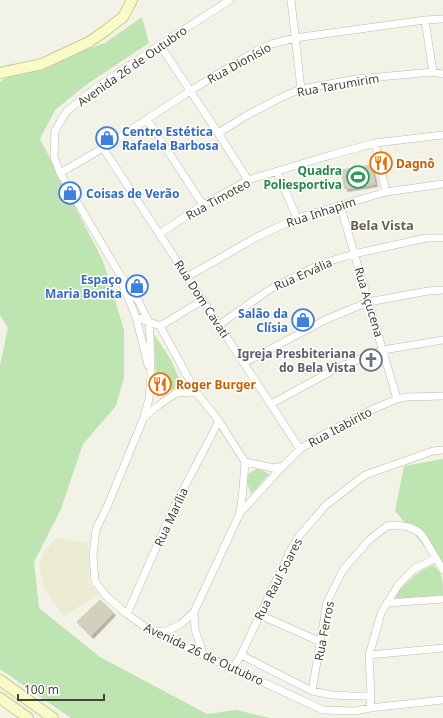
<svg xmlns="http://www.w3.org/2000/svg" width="443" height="718" viewBox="0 0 443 718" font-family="'Noto Sans',sans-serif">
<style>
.education{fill:#eaebd1}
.green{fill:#bee4b1}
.building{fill:#d3d1bd;stroke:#cdcbb0;filter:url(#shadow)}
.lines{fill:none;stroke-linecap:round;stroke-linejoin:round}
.minor-casing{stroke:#bdbcaa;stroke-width:8}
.secondary-casing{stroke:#cacc96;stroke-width:12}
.minor{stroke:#fff;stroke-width:7}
.secondary{stroke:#f8fbc7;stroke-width:10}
.labels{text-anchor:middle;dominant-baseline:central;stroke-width:3;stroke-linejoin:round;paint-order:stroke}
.street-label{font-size:12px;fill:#454336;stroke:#fff}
.shop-label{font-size:12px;font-weight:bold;fill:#366cbe;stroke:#fff;text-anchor:start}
.food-label{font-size:12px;font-weight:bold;fill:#c56008;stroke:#fff;text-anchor:start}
.leisure-label{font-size:12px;font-weight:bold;fill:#27864d;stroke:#fff;text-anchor:end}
.worship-label{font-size:12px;font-weight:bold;fill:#5b616d;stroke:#fff;text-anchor:end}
.neighbourhood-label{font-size:13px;font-weight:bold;fill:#67644e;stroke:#fff}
</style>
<defs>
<filter id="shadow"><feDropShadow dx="2.5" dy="2.5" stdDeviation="0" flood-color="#0004"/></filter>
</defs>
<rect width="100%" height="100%" fill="#f2f2e6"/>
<path class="education" d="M56,538L88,543L89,582L98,594L64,616L45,590L39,566L44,552Z"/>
<path class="green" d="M142,17L149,43L86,85L55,110L40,139L103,261L124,330V378L116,406L83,444L61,509L34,562L39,608L100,657L207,714L236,710L270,718H71L0,669V365L8,328L0,315V82L6,77L105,43Z
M154,334L171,360L182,385L157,397Z
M443,459V568L395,511L404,466Z
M258,468L269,474L251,494L245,476Z
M433,565C443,574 443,580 443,595L403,600L397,599L395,595C406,583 417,571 433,565Z"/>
<path class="building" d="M371,165L375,184L345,189L341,170Z
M100,600L113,613L91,636L77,622Z"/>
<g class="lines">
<g class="minor-casing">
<path id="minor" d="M230,0L160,45L94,89L66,112L55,131L54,157L60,173L119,273L139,302L149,322L150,338L151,377L149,399L144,417L107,507L96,529L93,556L95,581L106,596L127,614L151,631L204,656L233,668L323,710L355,711L370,708L443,700
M291,0L301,89
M425,20L433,72
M160,45L218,133L248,180
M147,119L203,205
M218,133L251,113L282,97L301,89L357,79L433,72L443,74
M375,143L386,192
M103,148L300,449
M277,172L297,218
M60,173L103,148L190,91L256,51L271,44L295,38L425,20L443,19
M340,205L397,399
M159,234L203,205L248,180L331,155L375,143L443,135
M187,277L255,238L297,218L386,192L443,184
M122,283L136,317L148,365
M136,317L160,326L196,392L219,421L245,462L274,468L283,466
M219,325L269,290L320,264L354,254L426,238H443
M160,326L203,300
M244,363L325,320L368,302L428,291L443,290
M271,404L341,366L383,350L443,340
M144,417L159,405L176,393L196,392
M240,513L243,489L245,462
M387,603L443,599
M194,612L195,630L204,656
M127,614L173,509L219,421
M260,615L321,642
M155,631H167L181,624L194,612L240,513L283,466L300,449L326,433L371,410L397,399L407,397L443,396
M241,655L312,691L332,695L352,696H371
M369,655L443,648
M233,668L241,655L291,549L300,535L326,505L365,475L433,451L443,450
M312,691L327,602L343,570L369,540L387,526L396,525L409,527L419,532L424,538L443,570
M370,708L371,696L369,655L375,635L381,613L399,584L414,569L436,558"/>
</g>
<g class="secondary-casing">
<path id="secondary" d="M0,73L42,64L89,42L105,31L123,17L132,0
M0,680L53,718
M0,698L28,718"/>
</g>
<use href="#minor" class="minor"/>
<use href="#secondary" class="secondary"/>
</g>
<defs>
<g id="shop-ring" transform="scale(1.15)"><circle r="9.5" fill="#fff" stroke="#3f7fe0" stroke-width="1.5"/><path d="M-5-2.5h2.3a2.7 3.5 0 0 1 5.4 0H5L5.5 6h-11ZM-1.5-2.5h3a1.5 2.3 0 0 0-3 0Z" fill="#3f7fe0"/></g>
<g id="restaurant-ring" transform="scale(1.15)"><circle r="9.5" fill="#fff" stroke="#e8710a" stroke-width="1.5"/><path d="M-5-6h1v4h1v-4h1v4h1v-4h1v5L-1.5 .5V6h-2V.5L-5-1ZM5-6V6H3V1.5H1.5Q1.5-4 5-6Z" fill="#e8710a"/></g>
<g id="stadium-ring" transform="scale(1.15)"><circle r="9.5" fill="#fff" stroke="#2e9e5b" stroke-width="1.5"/><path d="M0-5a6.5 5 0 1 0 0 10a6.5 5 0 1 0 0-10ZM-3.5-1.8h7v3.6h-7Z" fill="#2e9e5b"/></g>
<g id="church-ring" transform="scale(1.15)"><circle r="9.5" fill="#fff" stroke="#6b7280" stroke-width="1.5"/><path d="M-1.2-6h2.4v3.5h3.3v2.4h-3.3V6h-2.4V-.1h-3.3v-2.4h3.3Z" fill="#6b7280"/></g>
</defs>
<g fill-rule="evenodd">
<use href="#shop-ring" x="107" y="138"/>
<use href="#restaurant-ring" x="381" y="163"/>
<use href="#stadium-ring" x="358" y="177"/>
<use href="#shop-ring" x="70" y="193"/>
<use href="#shop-ring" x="137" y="286"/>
<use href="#shop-ring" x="303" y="320"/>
<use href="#church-ring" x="371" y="360"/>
<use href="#restaurant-ring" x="160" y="384"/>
</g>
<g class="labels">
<g class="street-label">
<text transform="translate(239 63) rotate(-29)">Rua Dionísio</text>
<text transform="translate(132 66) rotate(-35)">Avenida 26 de Outubro</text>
<text transform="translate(338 85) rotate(-10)">Rua Tarumirim</text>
<text transform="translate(218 199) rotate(-29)">Rua Timoteo</text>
<text transform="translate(321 212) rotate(-18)">Rua Inhapim</text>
<text transform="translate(303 274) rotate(-24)">Rua Ervália</text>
<text transform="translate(202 299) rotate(57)">Rua Dom Cavati</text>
<text transform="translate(369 302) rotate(73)">Rua Açucena</text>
<text transform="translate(340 427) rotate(-28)">Rua Itabirito</text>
<text transform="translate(171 517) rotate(-65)">Rua Marília</text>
<text transform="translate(278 579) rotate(-63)">Rua Raul Soares</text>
<text transform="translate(324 631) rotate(-79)">Rua Ferros</text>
<text transform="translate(204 654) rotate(25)">Avenida 26 de Outubro</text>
</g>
<g class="shop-label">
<text x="122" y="131">Centro Estética<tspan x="122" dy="14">Rafaela Barbosa</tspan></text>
<text x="86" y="193">Coisas de Verão</text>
<text x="122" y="279" text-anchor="end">Espaço<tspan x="122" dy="14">Maria Bonita</tspan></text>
<text x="288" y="313" text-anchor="end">Salão da<tspan x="288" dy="14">Clísia</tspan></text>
</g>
<g class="food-label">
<text x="396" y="163">Dagnô</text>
<text x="176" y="384">Roger Burger</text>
</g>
<g class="leisure-label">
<text x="342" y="170">Quadra<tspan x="342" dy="14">Poliesportiva</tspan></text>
</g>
<g class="worship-label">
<text x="356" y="353">Igreja Presbiteriana<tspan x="356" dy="14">do Bela Vista</tspan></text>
</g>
<g class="neighbourhood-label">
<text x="382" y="225">Bela Vista</text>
</g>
</g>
<path d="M18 694v6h86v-6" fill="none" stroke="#454336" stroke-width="2"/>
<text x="24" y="694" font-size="12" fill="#454336" stroke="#ffffff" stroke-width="3" paint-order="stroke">100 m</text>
</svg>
